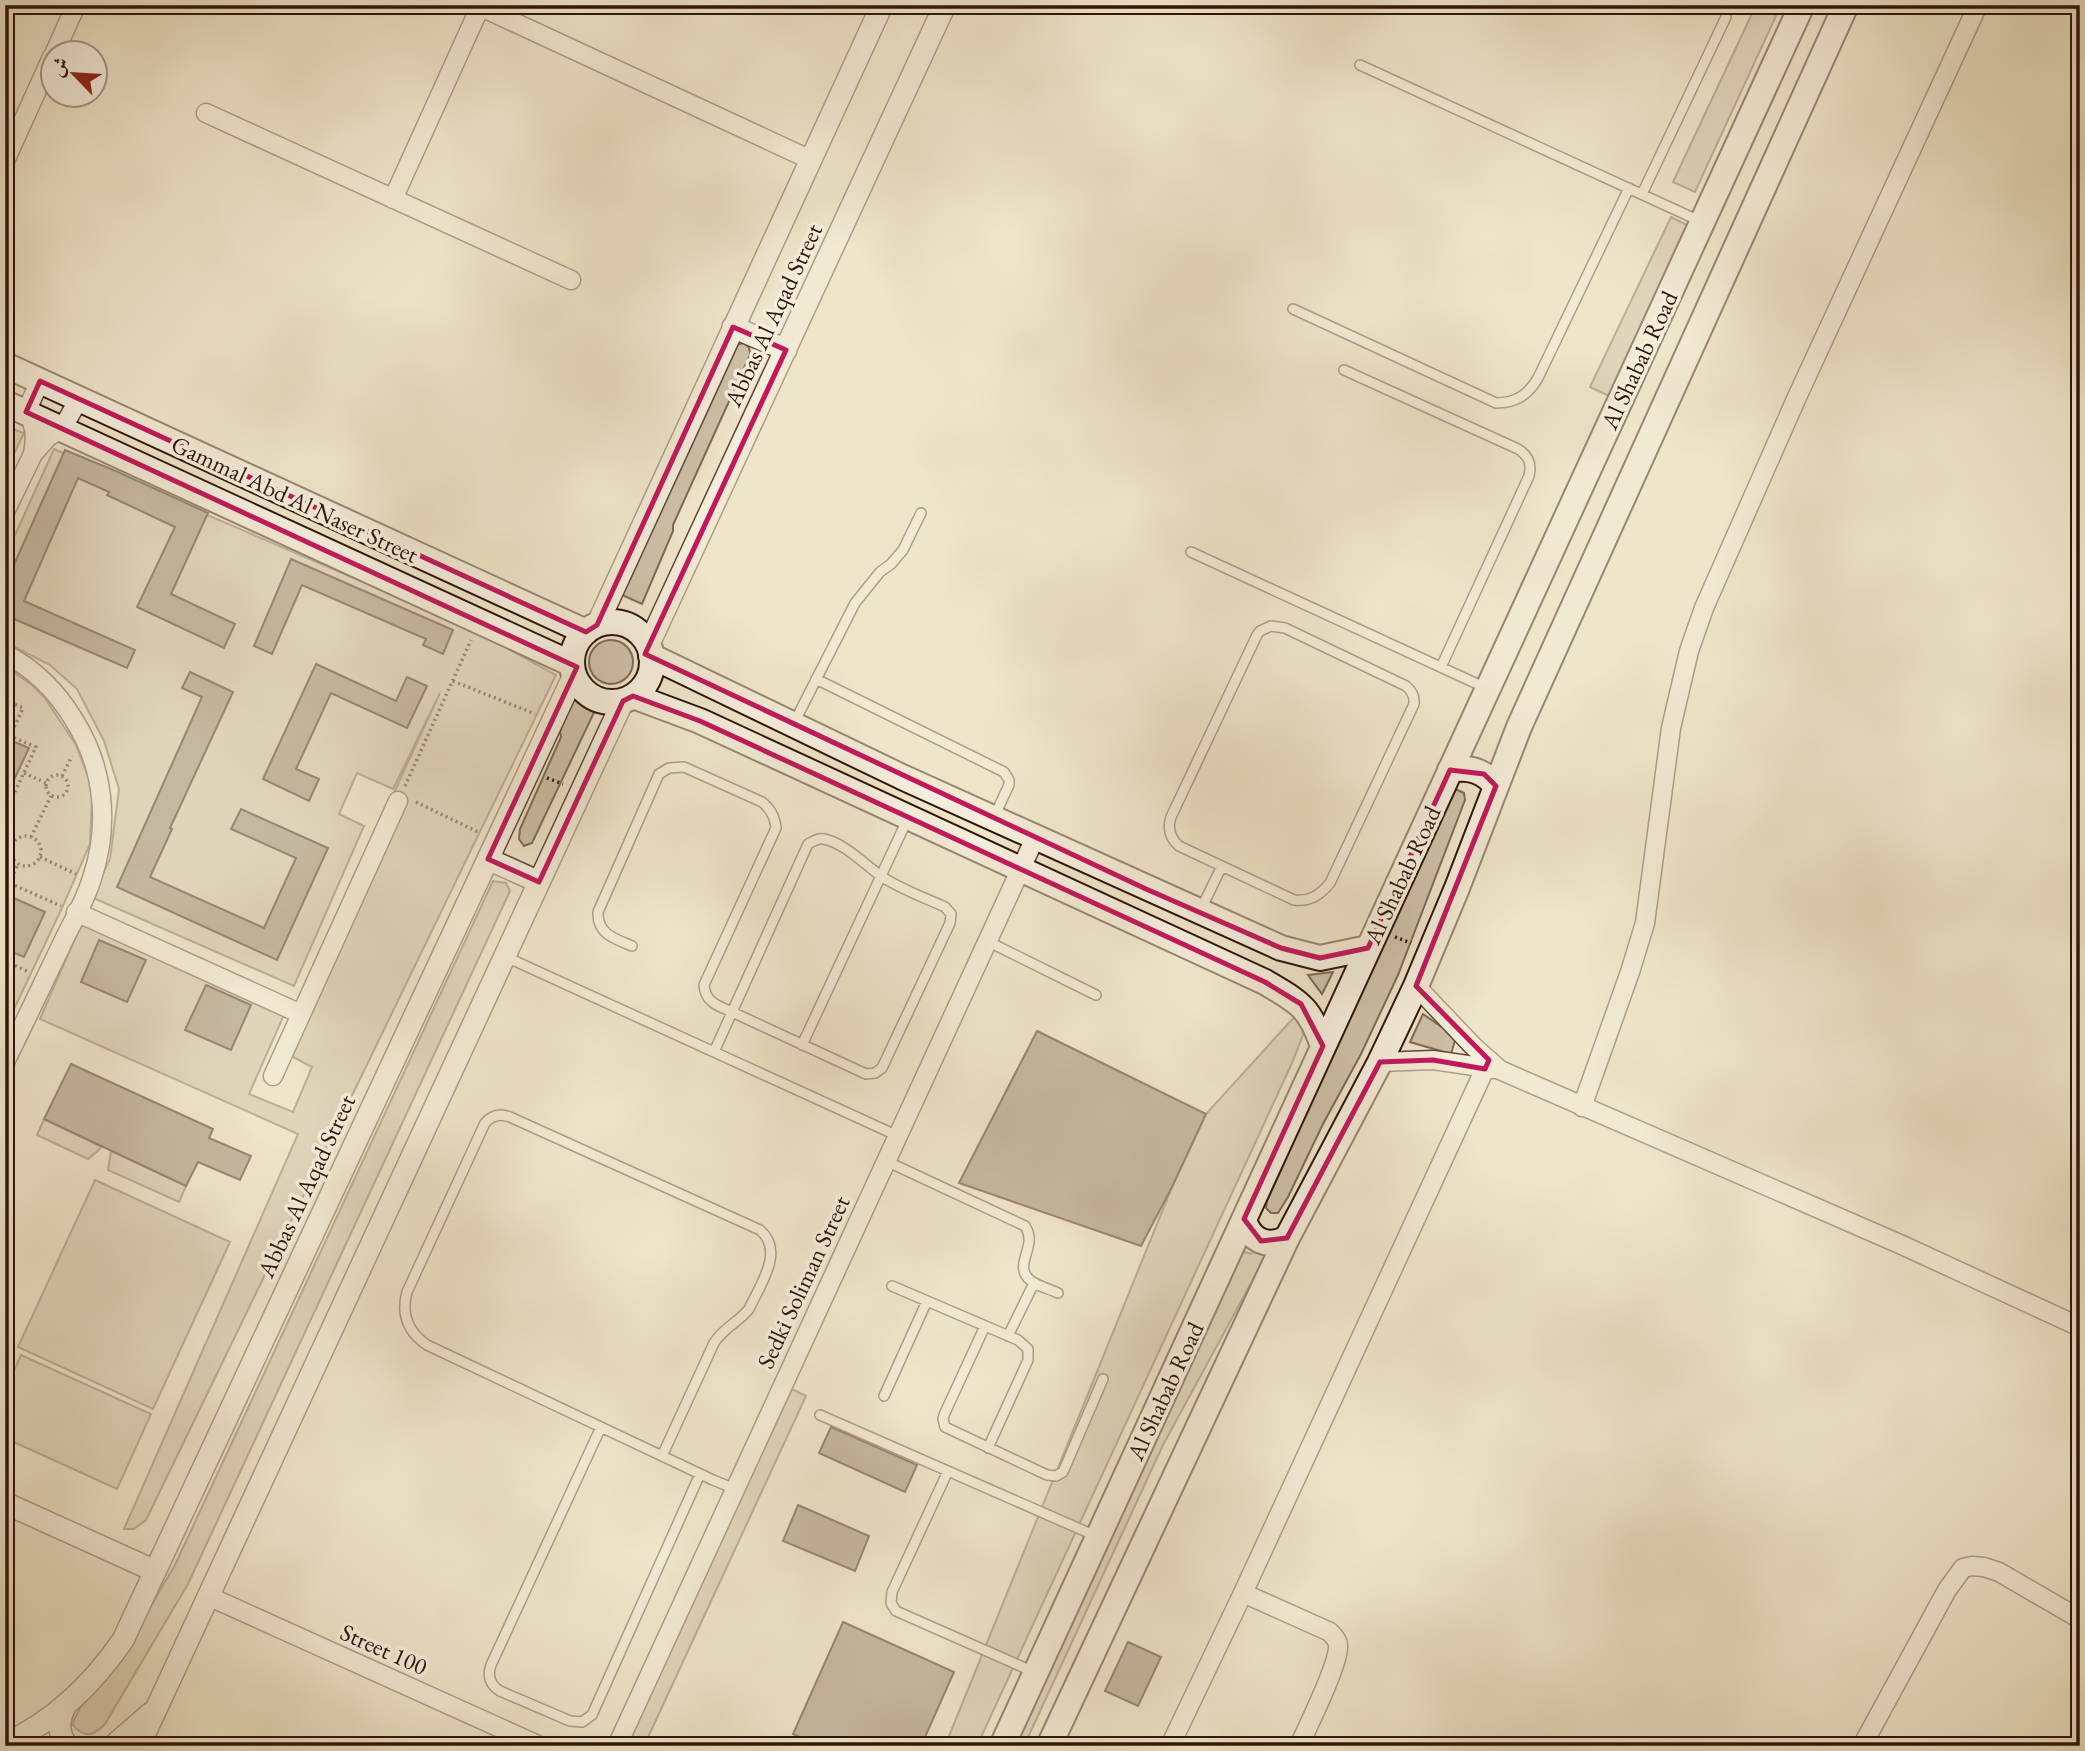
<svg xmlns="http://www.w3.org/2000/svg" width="2085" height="1751" viewBox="0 0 2085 1751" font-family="'EB Garamond',Amiri,serif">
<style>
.green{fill:#cec1a9;stroke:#7e6a59;stroke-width:2}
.building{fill:#93816d;stroke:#2f1409;stroke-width:2}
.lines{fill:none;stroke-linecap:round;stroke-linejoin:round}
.service-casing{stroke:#5f4839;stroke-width:12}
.minor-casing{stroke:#5f4839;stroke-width:21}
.tertiary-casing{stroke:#5f4839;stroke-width:24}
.secondary-casing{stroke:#2f1409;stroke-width:28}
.path{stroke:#2f1409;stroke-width:3.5;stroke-dasharray:2 3.5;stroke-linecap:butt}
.service{stroke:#f5eedd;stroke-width:9}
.minor{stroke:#f5eedd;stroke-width:18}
.tertiary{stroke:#f5eedd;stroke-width:21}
.secondary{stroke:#f5eedd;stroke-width:24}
.marked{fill:none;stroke:#c2185b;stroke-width:5;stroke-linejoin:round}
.labels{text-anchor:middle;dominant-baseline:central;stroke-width:7;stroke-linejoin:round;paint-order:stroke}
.street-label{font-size:24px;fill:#2f1409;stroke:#f5eedd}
</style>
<rect width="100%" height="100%" fill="#efe5ca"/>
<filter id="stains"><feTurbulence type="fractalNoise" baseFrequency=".00286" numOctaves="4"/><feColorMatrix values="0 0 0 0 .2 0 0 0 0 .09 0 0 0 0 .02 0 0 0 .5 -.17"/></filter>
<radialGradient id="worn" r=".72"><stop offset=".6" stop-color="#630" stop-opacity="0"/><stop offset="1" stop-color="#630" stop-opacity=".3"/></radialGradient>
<path class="green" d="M1756,5H1781L1695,192L1673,182Z
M1671,217L1691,227L1609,396L1590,387Z
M743,343C749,346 750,348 750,355L673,525V531L642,604L622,595L736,345Z
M5,426L24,433L5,472Z
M54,449L470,628L556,675L146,1520L134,1529H124L298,1134L40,1019L84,918L287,1008L249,1094L293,1112L312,1067L276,1048L440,693L393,789L357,773L339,814L364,826L294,986L91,897L110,859L119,789L104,741L77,689L50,665L5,642V557Z
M589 662a22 22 0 1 1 44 0a22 22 0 1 1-44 0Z
M5,666L32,685L45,698L56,715L76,745L89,779L92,800L90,844L62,908L5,1028Z
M573,696L588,705L597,706L532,843L524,846L519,839L520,829L561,737L560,731Z
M1455,789L1464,793L1465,800L1398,975L1361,1054L1323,1124L1288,1197L1278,1213H1271L1266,1208L1267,1201L1449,795Z
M493,881L506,883L510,891L188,1584L105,1724C94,1736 84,1739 72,1724L81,1706L120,1658L175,1565Z
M1333,972L1322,994L1308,975Z
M1423,1014L1456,1037L1451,1054L1410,1042Z
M1296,1015L1301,1018L1303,1035L1292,1063L977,1746H945L1172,1187L1206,1114Z
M44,1119L102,1147L88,1159L37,1135Z
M111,1151L186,1186L179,1202L108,1170Z
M95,1180L230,1242L153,1409L18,1347Z
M1275,1239L1163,1445L1024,1746H1011L1240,1245L1243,1251L1250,1254Z
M21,1355L151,1414L117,1489L5,1438V1390Z
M792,1389L806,1396L644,1746H624L628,1732Z"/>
<path class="building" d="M65,450L118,472L208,513L171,594L235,624L224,648L137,607L175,527L107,495L109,492L78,478L24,601L135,650L127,668L5,615V585Z
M291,559L453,630L443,654L423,645L426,639L302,585L272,654L254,646Z
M316,664L396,701L407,677L427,686L407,728L331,693L296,769L319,779L309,801L263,779Z
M190,672L233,692L170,828L172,829L150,877L264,928L296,858L231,829L241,809L328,848L277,960L117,887L202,697L182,688Z
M5,738L29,748L5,799Z
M5,894L45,912L24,957L5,949Z
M99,940L146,960L127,1002L81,982Z
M206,985L251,1005L231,1050L185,1030Z
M1037,1031L1206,1114L1172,1187L1141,1246L959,1183Z
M71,1064L213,1129L209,1138L251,1156L240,1180L198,1162L186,1186L44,1119Z
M831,1427L917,1465L905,1492L819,1453Z
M798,1505L869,1536L855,1571L783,1541Z
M843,1622L954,1672L921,1746H818L793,1734Z
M1128,1642L1161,1657L1138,1706L1105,1691Z"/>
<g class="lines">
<g class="service-casing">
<path id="service" d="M1360,65L1702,222
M1642,194L1726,17
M1293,309L1496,403C1516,403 1528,395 1538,378L1629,188
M1344,370L1518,449C1529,456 1532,464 1529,476L1441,667
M1191,552L1486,688
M1271,626L1285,628L1406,686C1412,691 1415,696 1414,704L1330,883C1320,895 1310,902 1294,900L1179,846C1170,838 1167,829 1171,817L1257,635L1260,631Z
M816,679L1004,772L1009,780V785L994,817
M794,723L855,603L880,572L891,564L903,550L921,513
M1200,911L1222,866
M987,941L1096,995
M632,946C615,939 597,934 598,912L659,774L669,768L684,767L762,802C771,809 775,817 776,828L704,985C705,1002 718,1006 732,1012L866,1074L875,1073L882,1068L950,923L951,914L945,907C925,898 903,890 884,878C867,867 845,843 824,839C817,838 814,841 808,844L714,1052
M506,957L898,1136
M802,1045L908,818
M886,1161L1025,1226C1039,1247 1011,1265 1031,1281C1038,1286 1049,1289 1058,1293
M892,1286L1018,1340L1028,1349V1360L988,1448
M985,1326L944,1415L943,1419L945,1427L1047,1475L1056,1476L1063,1472L1103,1379
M1008,1336L1034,1283
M884,1396L927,1301
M820,1415L1096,1536
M601,1427L491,1665C487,1676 490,1685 500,1691L570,1721L582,1722L592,1715L700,1474
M662,1456L714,1343C723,1328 739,1322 749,1309C760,1285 785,1251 760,1230L510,1117C500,1113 492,1115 485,1123L407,1292C401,1314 408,1332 427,1345L713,1480L735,1489
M948,1471L892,1592L891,1603L896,1611L1034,1672"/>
</g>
<g class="minor-casing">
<path id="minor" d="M477,5L811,160
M55,52L76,5
M206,113L571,280
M5,161L52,57
M393,199L480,7
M33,454C36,438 36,425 26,412L40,381
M5,512L33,454L48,437L62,429L79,399
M5,654C34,668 58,693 74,720C104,767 110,825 92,878C85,902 71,924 61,946C42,985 24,1024 5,1062
M76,912L301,1014
M1416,986L1473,1046L1500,1070L1902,1245L2080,1327
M1380,1062L1433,1060L1495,1069
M273,1076L398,801
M1582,1107L1630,972L1645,923L1671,728L1689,651L1704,608L1797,397L1978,5
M1243,1593L1330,1632C1334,1637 1338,1640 1338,1646C1339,1664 1308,1726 1299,1746
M208,1596L540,1746
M617,1746L1035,838
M1170,1746L1243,1593L1489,1060
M1862,1746L1947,1590L1963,1568L1972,1566L1984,1567L1999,1572L2080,1619"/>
</g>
<g class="tertiary-casing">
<path id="tertiary" d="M733,327L786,350
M597,625L882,5
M648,646L945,5
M488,859L539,882
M5,1503L155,1571
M66,1705C58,1719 57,1732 67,1746
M5,1744C55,1721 92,1685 123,1640L574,675
M113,1746L151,1713
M139,1746L623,701"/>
</g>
<g class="secondary-casing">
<path id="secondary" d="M5,365L586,632
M5,403L572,664
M572 662a40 40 0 1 1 80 0a40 40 0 1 1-80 0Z
M651,656L902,777L1281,948L1320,958L1368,948
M633,696L700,721L1265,982C1300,1003 1309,1006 1323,1046
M1450,770C1469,766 1484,771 1496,786
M1244,1219C1249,1240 1268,1249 1287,1238
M1002,1746L1802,5
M1049,1746L1287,1238L1380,1062L1416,986L1457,888L1519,727L1846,5"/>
</g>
<path class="path" d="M453,681L535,714
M5,700L23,708L10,736L36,747L11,800L5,798
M24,773L46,783
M46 786a11 11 0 1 1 22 0a11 11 0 1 1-22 0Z
M62,776L72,756
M547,778L563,784
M405,786L471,640
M416,802L478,832
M11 851a15 15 0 1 1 30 0a15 15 0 1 1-30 0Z
M31,837L51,796
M40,857L76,874
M5,881L61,906
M9,883L18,864
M1395,937L1411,943
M5,961L29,972"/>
<use href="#service" class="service"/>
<use href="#minor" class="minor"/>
<use href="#tertiary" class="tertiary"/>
<use href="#secondary" class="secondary"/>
</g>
<path d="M0 0H2085V1751H0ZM733,327L786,350L645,654L1146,889L1281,948L1320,958L1368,948L1450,770L1484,774L1496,786L1416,986L1489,1060L1485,1069L1433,1060L1380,1062L1287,1238L1261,1241L1244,1219L1323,1046L1301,1004L1265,982L700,721L633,696L623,701L539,882L488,859L577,667L26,412L40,381L586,632L597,625Z" fill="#efe5ca" fill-opacity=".55" fill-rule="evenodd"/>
<path class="marked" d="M733,327L786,350L645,654L1146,889L1281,948L1320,958L1368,948L1450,770L1484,774L1496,786L1416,986L1489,1060L1485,1069L1433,1060L1380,1062L1287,1238L1261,1241L1244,1219L1323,1046L1301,1004L1265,982L700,721L633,696L623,701L539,882L488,859L577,667L26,412L40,381L586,632L597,625Z"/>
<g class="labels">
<g class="street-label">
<text transform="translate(773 315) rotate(-65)">Abbas Al Aqad Street</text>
<text transform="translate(1639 360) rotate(-65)">Al Shabab Road</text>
<text transform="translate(295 499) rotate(25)">Gammal Abd Al Naser Street</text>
<text transform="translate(1402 875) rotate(-65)">Al Shabab Road</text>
<text transform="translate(306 1186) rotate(-65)">Abbas Al Aqad Street</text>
<text transform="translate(803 1282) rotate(-65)">Sedki Soliman Street</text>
<text transform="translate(1165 1391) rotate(-65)">Al Shabab Road</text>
<text transform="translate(384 1649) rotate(24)">Street 100</text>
</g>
</g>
<rect width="2085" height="1751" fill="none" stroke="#efe5ca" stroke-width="28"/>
<rect x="7" y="7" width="2071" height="1737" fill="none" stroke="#2f1409" stroke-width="3.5"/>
<rect x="14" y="14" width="2057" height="1723" fill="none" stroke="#2f1409" stroke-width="2"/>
<g transform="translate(74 74) rotate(295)"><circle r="33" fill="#f5eedd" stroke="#a69788" stroke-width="2"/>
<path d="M0-5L12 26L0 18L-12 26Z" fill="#8f2418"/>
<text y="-10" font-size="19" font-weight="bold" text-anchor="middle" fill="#2f1409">ش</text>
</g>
<rect width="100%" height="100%" filter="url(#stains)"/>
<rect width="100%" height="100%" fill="url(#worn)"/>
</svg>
